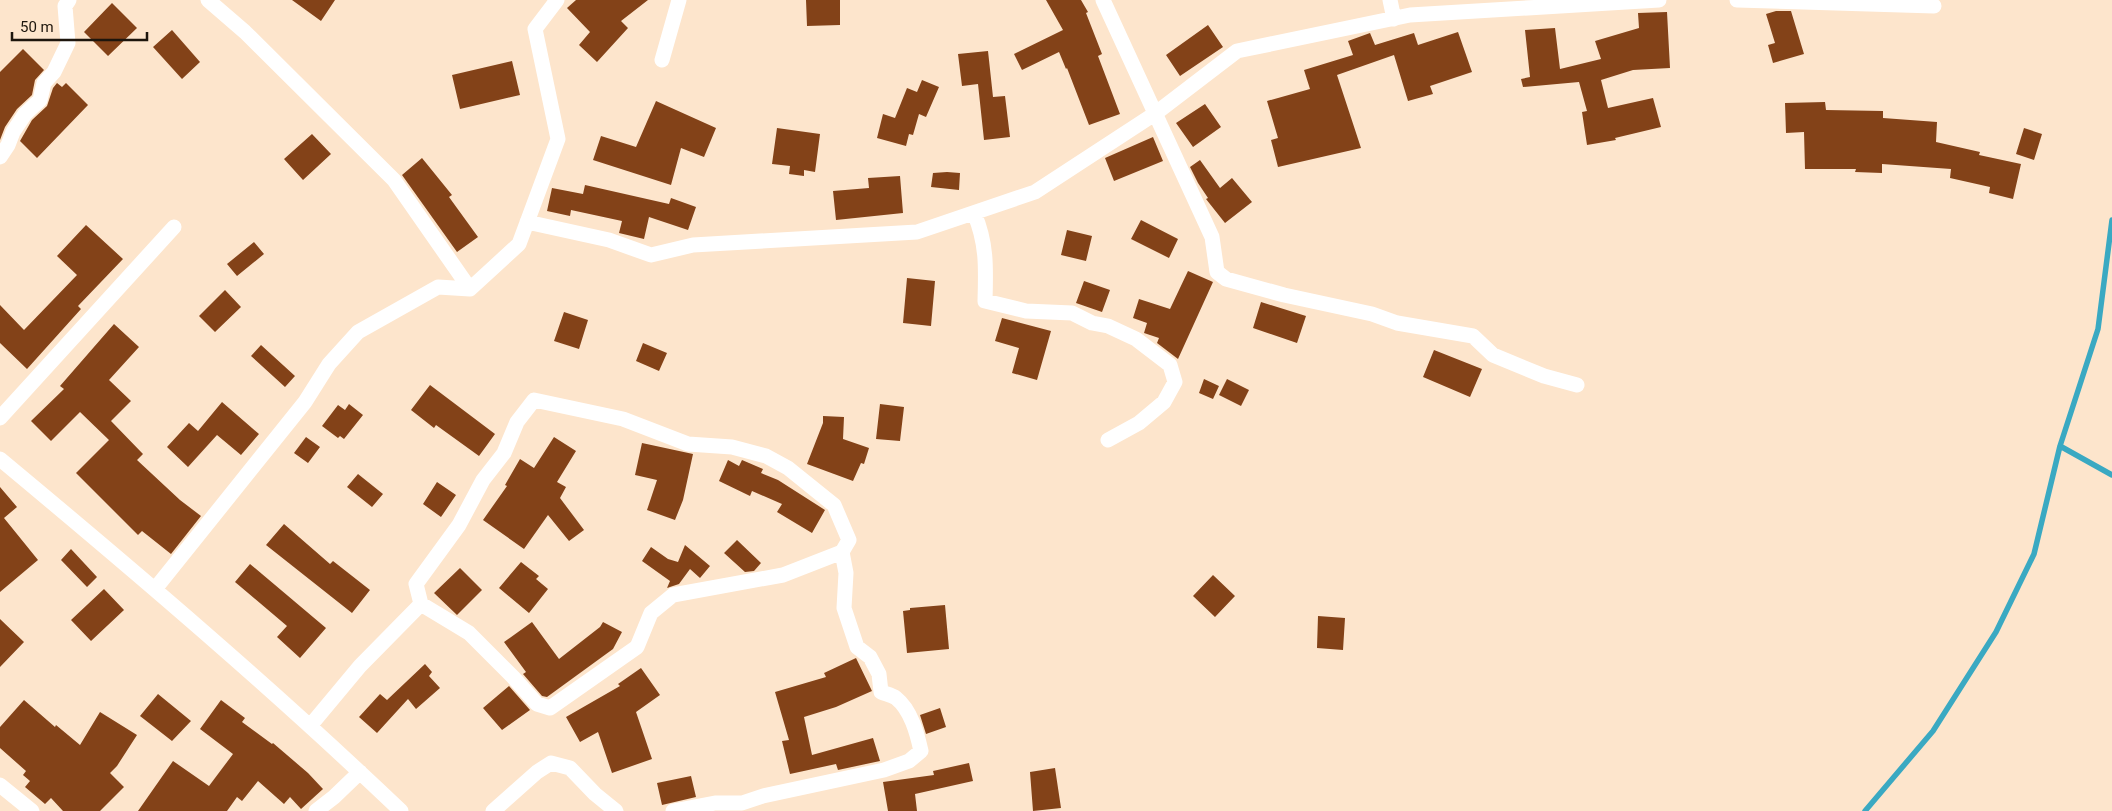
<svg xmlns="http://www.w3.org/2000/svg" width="2112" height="811" viewBox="0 0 2112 811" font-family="Roboto,sans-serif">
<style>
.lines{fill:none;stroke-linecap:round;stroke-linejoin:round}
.stream{stroke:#3aa9c2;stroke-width:5.5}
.building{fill:#834218}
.street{stroke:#fff;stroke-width:15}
</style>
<rect width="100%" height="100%" fill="#fde5cc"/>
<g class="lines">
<path class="stream" d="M2060,446L2112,475
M1865,811L1933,731L1996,632L2034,554L2060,446L2098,329L2112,220"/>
</g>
<path class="building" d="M292,0H335L321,21Z
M576,0H648L621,21L628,28L597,62L579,45L590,32L567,8Z
M806,0H840V25L807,26Z
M1046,0H1081L1088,12L1086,13L1102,54L1098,56L1120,114L1089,125L1067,68L1066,69L1059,52L1022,70L1014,54L1063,30Z
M112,3L137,28L108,56L84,32Z
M1776,11H1791L1804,54L1773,63L1768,45L1775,43L1766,14Z
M1667,12L1670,68L1633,70L1601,80L1608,108L1653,98L1661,127L1615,138L1616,140L1587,145L1582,112L1587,111L1579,82L1523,87L1521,79L1530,77L1525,30L1555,28L1560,69L1601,59L1595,41L1639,28L1638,13Z
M1208,25L1223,47L1180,76L1166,55Z
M172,30L200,62L182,79L153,47Z
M1458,32L1472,72L1430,86L1433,94L1408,101L1394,55L1337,75L1361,148L1278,167L1271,140L1278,138L1267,101L1310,89L1304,70L1353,55L1348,41L1370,33L1375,45L1414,33L1418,45Z
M23,49L44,70L35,80L32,95L17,109L5,127L0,140V72Z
M988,51L993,97L1005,96L1010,137L984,140L978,84L962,86L958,54Z
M512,61L520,95L460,109L452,75Z
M922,80L939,87L926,117L919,114L913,135L909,134L906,146L877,138L883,114L895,118L907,88L917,92Z
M57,83L62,87L66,83L88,105L37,158L20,141L32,120L47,106L53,88Z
M656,101L716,128L704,157L681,148L671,185L593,160L601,136L636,147Z
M1825,102L1826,110L1883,111V118L1937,122L1936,142L1980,152L1979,155L2021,164L2013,199L1989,193L1990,187L1950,178L1951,169L1882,164V173L1855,172L1856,169H1805L1804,132L1786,133L1785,103Z
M1205,104L1221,127L1193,147L1176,123Z
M777,128L820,134L815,172L804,170V176L789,174L790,166L772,164Z
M2024,128L2042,134L2034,160L2016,154Z
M312,134L331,154L303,180L284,159Z
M1153,137L1163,161L1114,181L1105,158Z
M422,158L452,195L449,197L478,237L457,252L402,175Z
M1200,160L1220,188L1232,178L1252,202L1225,223L1206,199L1208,198L1198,183L1190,167Z
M947,172L960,173L959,190L931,187L933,173Z
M900,176L903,213L836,220L833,191L869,188L868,178Z
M585,185L669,204L671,198L696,207L688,230L649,217L644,239L619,233L622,221L571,210L570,216L547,211L552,188L583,194Z
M1141,220L1178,239L1169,258L1131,239Z
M86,225L123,259L78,306L81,309L27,369L0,343V305L24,330L77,275L57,256Z
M1067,230L1092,236L1086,261L1061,255Z
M254,242L264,254L237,276L227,264Z
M1188,271L1213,282L1178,359L1157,343L1159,338L1144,333L1147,323L1133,318L1139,299L1170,309Z
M907,278L935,281L931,326L903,323Z
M1084,281L1110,290L1102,312L1076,303Z
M225,290L241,307L215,332L199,316Z
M1261,302L1306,316L1297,343L1253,328Z
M564,312L588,320L579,349L554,341Z
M1002,318L1051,331L1037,380L1012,373L1019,348L995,341Z
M114,324L139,347L109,380L131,401L111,421L143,454L137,460L180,500L201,516L171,554L142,531L138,535L76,473L109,440L80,412L51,441L31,421L64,389L60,386Z
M643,343L667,353L659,371L636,361Z
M261,345L295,376L285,387L251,356Z
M1434,350L1482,369L1470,397L1423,377Z
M1204,379L1219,386L1213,399L1199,393Z
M1227,379L1249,390L1241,406L1219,395Z
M430,385L495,434L479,456L436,425L434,428L411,410Z
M222,402L259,434L241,455L217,435L188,467L167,447L189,423L198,431Z
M349,404L363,415L344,439L340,436L338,438L322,426L338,405L345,410Z
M880,404L904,407L900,441L876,439Z
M823,416L844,417L843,439L869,448L864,464L861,463L853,481L807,464L823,423Z
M306,437L320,447L308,463L294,453Z
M554,437L576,451L557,482L566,487L560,498L584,530L569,541L548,515L524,549L483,520L507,486L505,485L520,459L534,468Z
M642,443L693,454L683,500L675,520L647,510L657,480L635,475Z
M728,460L739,466L742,460L763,469L761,473L778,480L825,510L812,533L777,512L782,504L752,491L750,496L719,481Z
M358,474L383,494L372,507L347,487Z
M437,482L456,495L441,517L423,504Z
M0,487L17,507L4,518L38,560L0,592Z
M284,524L330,564L333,561L370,590L352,613L266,545Z
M737,540L761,563L754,571L745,572L724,553Z
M685,545L710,566L700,578L690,569L679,584L667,588L670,581L642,561L651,547L668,559L678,562Z
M71,549L97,577L87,587L61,560Z
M521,562L539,576L536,579L548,589L529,613L499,588Z
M250,564L326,628L300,658L277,637L287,626L235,582Z
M460,568L482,590L457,615L434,593Z
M1213,575L1235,596L1215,617L1193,596Z
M104,589L124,610L91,641L71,620Z
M945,605L949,649L907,653L903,611L910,610V608Z
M1318,616L1345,618L1343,650L1317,648Z
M0,619L24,642L0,667Z
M532,622L559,659L600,627L603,622L622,632L613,649L547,697L542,696L523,674L526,672L504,642Z
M856,658L872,691L836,707L804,717L812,755L873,738L880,761L838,770L836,764L790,774L782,741L789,740L775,692L826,677L824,673Z
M425,664L432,672L429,676L440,688L416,709L408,699L377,733L359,717L380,694L387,700Z
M641,668L660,695L636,712L652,759L612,773L598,732L580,742L566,717L620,686L618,684Z
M509,686L530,710L502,730L483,708Z
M158,694L191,721L172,741L140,716Z
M24,700L55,727L56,725L80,745L100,712L137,735L117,766L110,773L124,787L100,811H63L51,798L45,804L25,787L30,781L23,775L26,771L0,748V727Z
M221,700L245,718L242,722L272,744L273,743L308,773L323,789L301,809L290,797L284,804L258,781L242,801L237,797L227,811H138L173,761L209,786L233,754L200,729Z
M940,708L946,727L926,734L920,715Z
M969,763L973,781L915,794L917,811H888L883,782L934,775L933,771Z
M1055,768L1061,808L1033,811L1030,772Z
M691,776L696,797L662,805L657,783Z"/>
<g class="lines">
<path class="street" d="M208,0L245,32L394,180L470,289
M1103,0L1212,237L1217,272L1226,279L1284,295L1372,314L1397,323L1473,336L1493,355L1544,376L1577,385
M1390,0L1394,19
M1737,0L1934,6
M662,60L679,0
M0,157L8,145L13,132L25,114L40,100L44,83L54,72L68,43L65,6L69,0
M974,213C987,243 986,268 985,301L1026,311L1072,313L1092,323L1108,326L1136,339L1170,365L1175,382L1164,402L1139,423L1108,440
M527,222L609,240L651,255L693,245L917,232L1035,192L1156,113L1237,51L1410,15L1659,0
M0,418L174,227
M0,459C137,573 272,688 401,811
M155,589L305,402L329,364L358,332L438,287L470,289L519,244L558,139L535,29L557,0
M310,726L360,666L421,604
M0,785L32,811
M316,811L334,797L360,772
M493,811L537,772L551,763L570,768L595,794L616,811
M673,811L715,803H742L763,796L884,770L909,761L921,751C917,733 911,710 896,698C892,695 886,694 881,692L879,674L870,657L857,647L844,608L846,573L842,552L849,540L834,505L788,468L766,456L732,447L688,444L623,419L534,400L517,422L504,453L483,480L459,525L416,584L421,604L469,633L513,677L537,704L550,708L637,647L651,613L673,595L783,575L842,552"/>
</g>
<path d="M12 32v8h135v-8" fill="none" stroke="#1d150c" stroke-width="2.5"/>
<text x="20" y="32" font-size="15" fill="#1d150c" stroke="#fde5cc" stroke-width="4" paint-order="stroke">50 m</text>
</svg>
